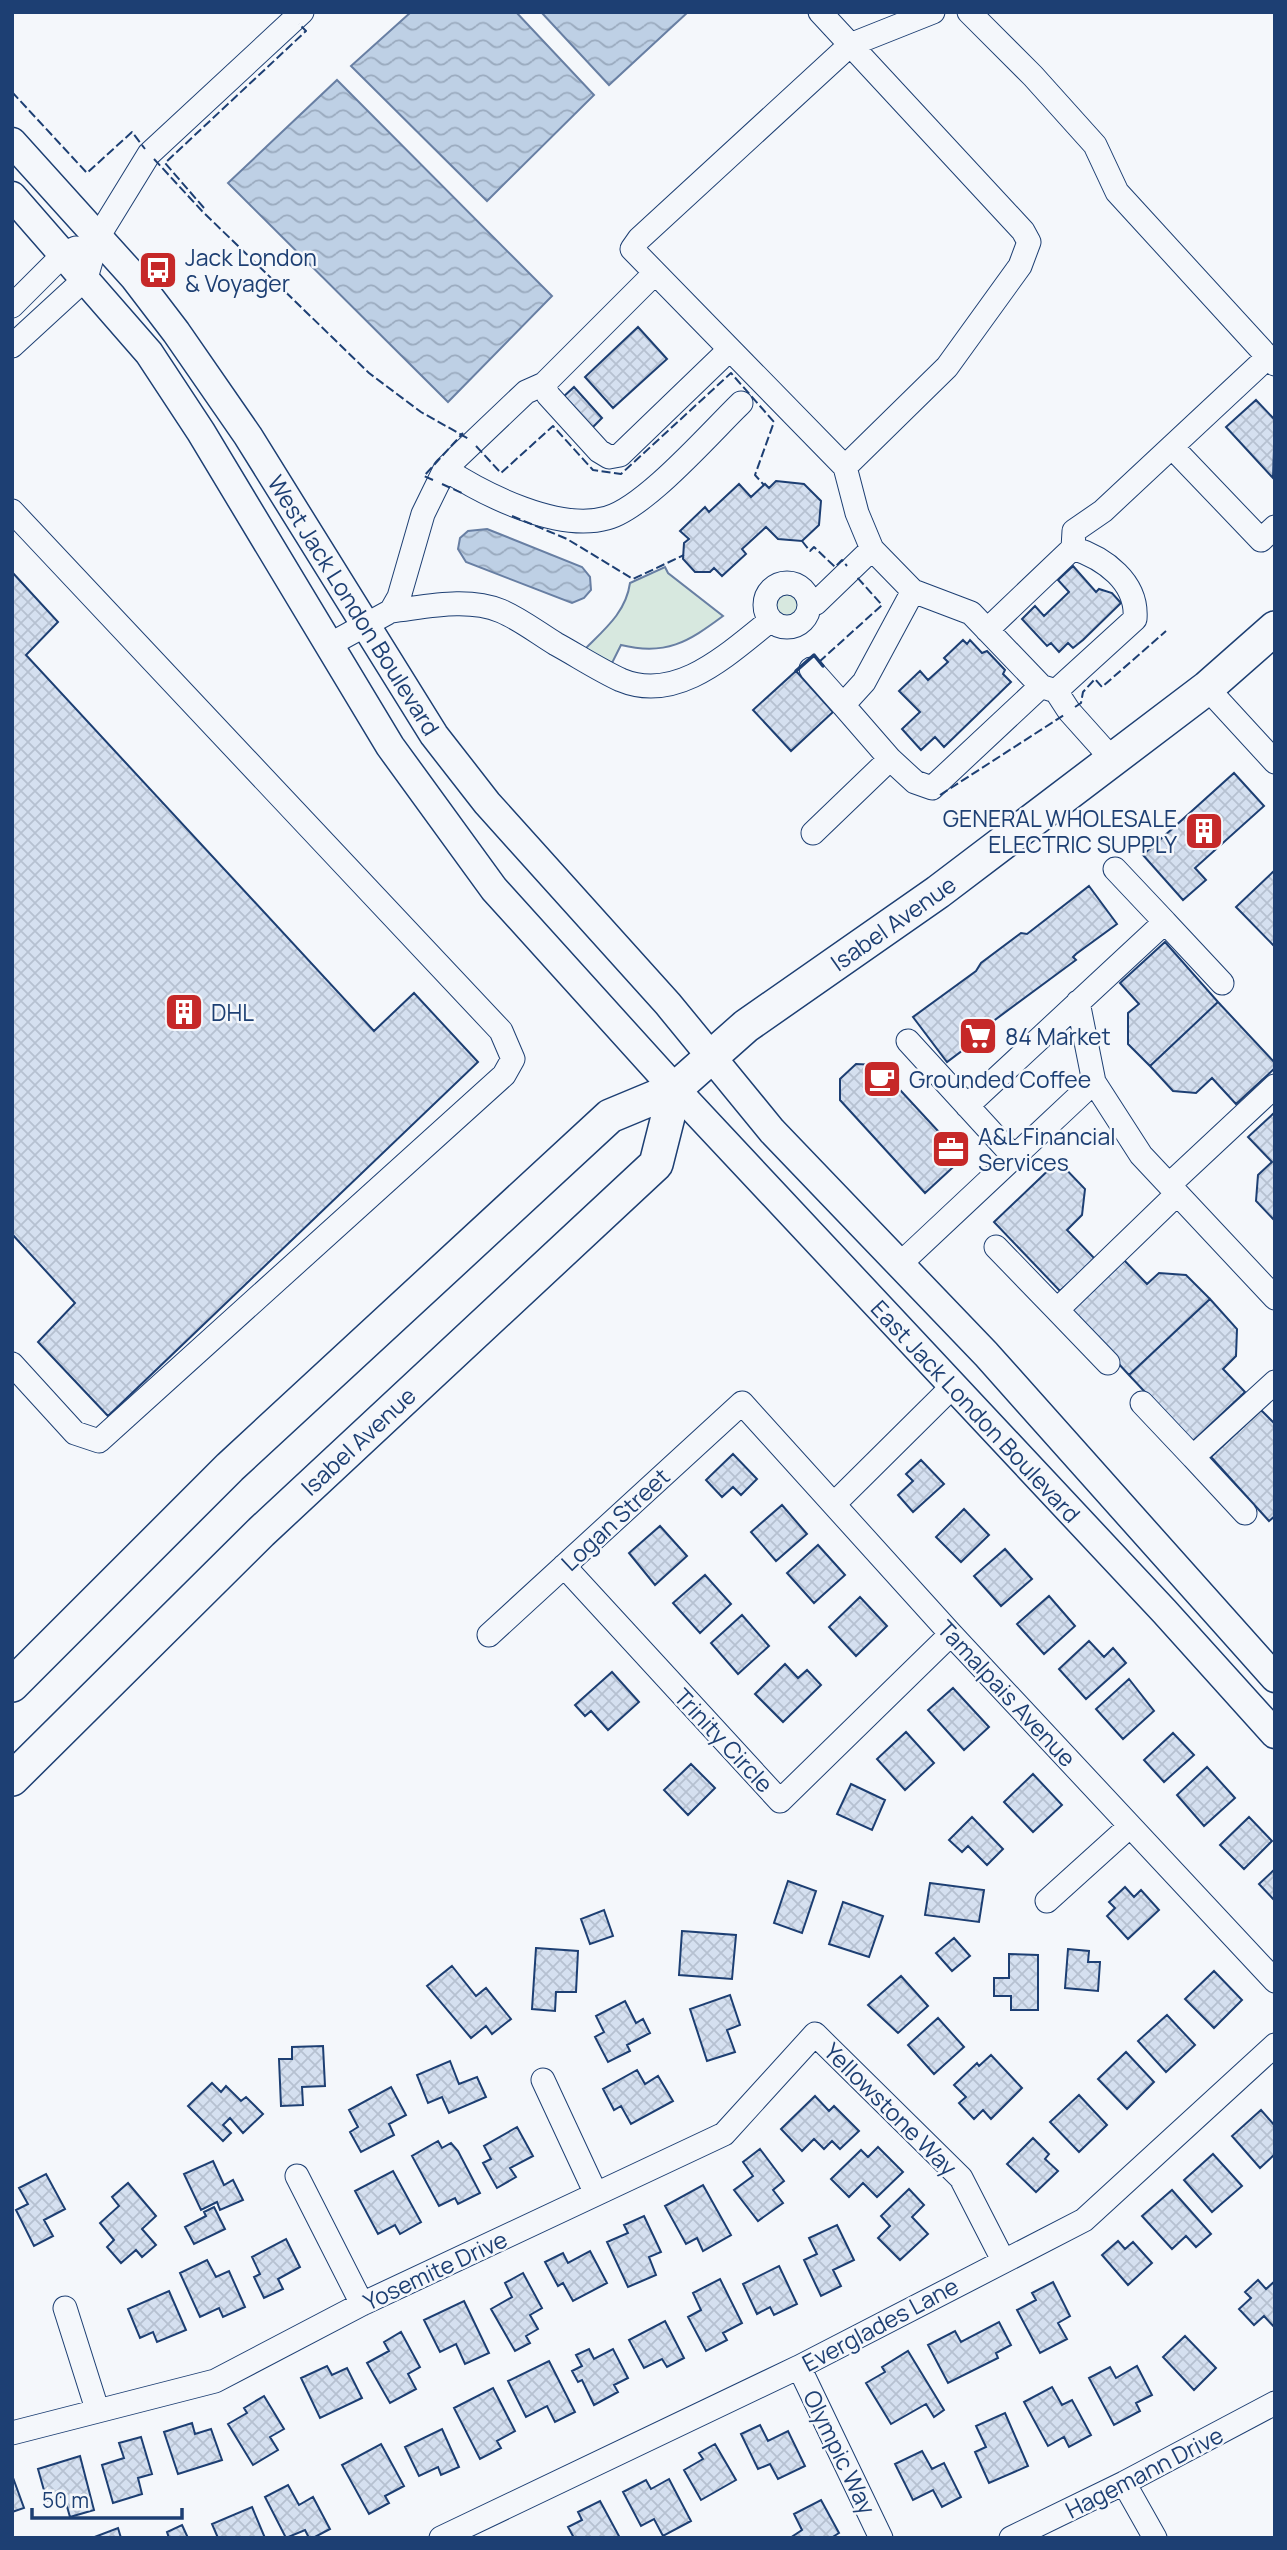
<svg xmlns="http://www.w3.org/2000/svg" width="1287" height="2550" viewBox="0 0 1287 2550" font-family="Manrope,sans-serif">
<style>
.green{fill:#d7e8df;stroke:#687fa3;stroke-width:2}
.water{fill:url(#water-waves);stroke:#687fa3;stroke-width:2}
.building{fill:url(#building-cross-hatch);stroke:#1d3f73;stroke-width:2}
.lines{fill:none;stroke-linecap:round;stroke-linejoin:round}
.minor-casing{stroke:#1d3f73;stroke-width:25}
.major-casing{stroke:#1d3f73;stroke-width:31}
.highway-casing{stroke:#1d3f73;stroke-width:36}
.minor{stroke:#f4f7fb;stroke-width:23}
.major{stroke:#f4f7fb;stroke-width:28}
.highway{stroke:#f4f7fb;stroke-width:33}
.fence{stroke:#1d3f73;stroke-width:2;stroke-dasharray:9 3.5;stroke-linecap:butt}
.wall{stroke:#1d3f73;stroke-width:3.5}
.labels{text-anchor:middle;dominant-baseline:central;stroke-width:5;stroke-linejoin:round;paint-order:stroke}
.poi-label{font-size:23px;fill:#1d3f73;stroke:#f4f7fb;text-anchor:start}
.street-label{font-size:23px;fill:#1d3f73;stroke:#f4f7fb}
</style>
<defs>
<pattern id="water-waves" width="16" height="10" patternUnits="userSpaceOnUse" patternTransform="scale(1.75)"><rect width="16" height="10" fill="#bed0e5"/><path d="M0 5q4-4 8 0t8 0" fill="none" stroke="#9aaabe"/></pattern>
<pattern id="building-cross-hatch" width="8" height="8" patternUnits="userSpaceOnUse" patternTransform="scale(1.75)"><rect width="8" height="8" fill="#d5e0f0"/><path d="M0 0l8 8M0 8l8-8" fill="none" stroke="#b6c1d1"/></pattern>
</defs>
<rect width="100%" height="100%" fill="#f4f7fb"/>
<path class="green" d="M665,567L668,573L723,616C688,642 666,656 621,645L612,663L585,649C605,629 626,612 630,583Z
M774 604a13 13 0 1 1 26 0a13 13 0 1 1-26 0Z"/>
<path class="water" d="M411,12H516L594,95L487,201L351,66Z
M541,12H688L609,85Z
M337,80L552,296L448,402L228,183Z
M487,529L582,567L590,577L591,590L584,598L572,603L466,562L458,549L460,538L468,531Z"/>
<path class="building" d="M638,327L667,359L613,408L585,377Z
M574,387L602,418L592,428L562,398Z
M1256,400L1275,420L1273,478L1226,427Z
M776,481L804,484L821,501L819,525L802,541L778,539L766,527L742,549L746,554L722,576L714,568L710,572H695L683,559L684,543L689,539L680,531L705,507L709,512L739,484L751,497L765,484L769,488Z
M1073,566L1096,592L1099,589L1112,593L1121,603L1083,640L1073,648L1068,643L1059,652L1051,643L1047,646L1022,619L1035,606L1044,616L1069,592L1058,580Z
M12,572L58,622L26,655L374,1031L414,993L478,1062L108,1416L38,1342L75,1303L12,1234Z
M963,640L967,644L970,640L982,653L987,651L1005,670L1003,674L1011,682L944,747L935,737L921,750L902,729L920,712L899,691L920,671L928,680L948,662L944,658Z
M796,671L833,712L791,751L753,710Z
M1234,773L1264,806L1195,868L1206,880L1183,900L1143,855Z
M1275,870V947L1236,907Z
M1089,886L1117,924L1076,954L1073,957L1076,960L988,1025L991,1029L947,1062L913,1017L976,971L981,963L1021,933L1027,934Z
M1165,942L1218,1002L1150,1066L1128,1044V1013L1139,1004L1120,983Z
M1218,1002L1275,1063V1068L1236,1104L1212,1078L1196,1093L1173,1091L1150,1066Z
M856,1064L877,1065L963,1158L925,1193L840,1100V1079Z
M1275,1112V1221L1256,1201L1258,1175L1272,1162L1248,1137Z
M1058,1161L1085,1189L1082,1215L1067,1230L1095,1259L1060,1291L994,1222Z
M1122,1258L1147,1284L1159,1273L1186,1275L1210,1299L1129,1375L1068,1309Z
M1210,1299L1237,1329L1236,1356L1223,1369L1245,1392L1192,1442L1129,1375Z
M1261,1410L1275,1424V1516L1269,1521L1211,1457Z
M733,1454L757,1479L741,1495L733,1487L722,1497L706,1480Z
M921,1460L944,1484L913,1512L898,1495L913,1481L906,1474Z
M782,1505L807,1534L776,1561L751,1532Z
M964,1509L989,1535L961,1562L936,1537Z
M660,1526L687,1556L655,1585L629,1553Z
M818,1545L845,1575L814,1603L787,1573Z
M1005,1549L1032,1579L1001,1606L974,1576Z
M705,1575L731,1604L700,1633L673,1603Z
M1049,1596L1075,1626L1044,1654L1017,1624Z
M860,1597L887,1626L856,1656L829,1627Z
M742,1615L769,1646L738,1674L711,1643Z
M1089,1641L1104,1657L1113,1648L1126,1663L1086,1699L1059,1669Z
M785,1664L798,1678L807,1670L821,1685L783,1722L755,1694Z
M612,1672L639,1702L608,1730L591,1711L585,1716L575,1705Z
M1129,1679L1154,1711L1123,1739L1096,1709Z
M953,1688L989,1727L964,1750L928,1710Z
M906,1732L934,1763L905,1790L877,1759Z
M1173,1733L1194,1755L1164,1782L1144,1760Z
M691,1764L715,1788L688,1815L664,1790Z
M1207,1767L1235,1798L1204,1826L1177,1795Z
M1033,1774L1062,1805L1033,1832L1004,1802Z
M851,1784L885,1800L872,1830L837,1814Z
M972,1817L1003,1849L987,1865L968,1846L962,1852L949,1840Z
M1249,1817L1272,1841L1244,1869L1220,1845Z
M1275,1869V1901L1259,1884Z
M788,1881L816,1891L802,1933L774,1923Z
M930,1883L984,1890L979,1922L925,1915Z
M1125,1887L1134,1897L1141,1890L1159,1910L1128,1939L1107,1916L1115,1908L1109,1902Z
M843,1902L883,1916L869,1957L829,1944Z
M604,1910L613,1936L590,1944L581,1919Z
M682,1931L736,1935L732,1979L679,1975Z
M954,1938L970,1956L952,1971L936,1953Z
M536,1948L578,1951L576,1992H556L555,2011L532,2009Z
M1068,1949L1089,1951L1088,1962H1100L1098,1991L1065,1988Z
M1009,1954L1038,1955V2010H1011V1996H994V1978H1009Z
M452,1966L476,1996L486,1988L511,2019L492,2034L486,2026L471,2038L427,1986Z
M1214,1971L1242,2000L1214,2028L1185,1999Z
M901,1976L928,2006L898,2033L868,2005Z
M730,1995L740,2025L727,2030L735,2052L707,2061L690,2009Z
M625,2001L636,2023L643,2019L650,2033L627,2045L630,2051L608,2062L595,2037L604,2032L596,2016Z
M1167,2015L1195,2045L1166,2072L1138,2041Z
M938,2018L964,2047L934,2074L908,2045Z
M323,2046L325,2086L302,2087L303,2105L281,2106L279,2059H292V2047Z
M1126,2052L1154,2082L1127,2109L1098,2079Z
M991,2055L1022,2088L991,2119L983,2110L974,2119L959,2103L966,2097L954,2085L977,2063L979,2066Z
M450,2061L459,2084L477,2077L486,2097L449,2113L442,2097L428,2103L417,2075Z
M637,2070L645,2084L658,2076L673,2101L631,2124L621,2106L614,2110L603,2089Z
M212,2083L221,2092L226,2086L241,2101L246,2097L263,2114L243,2133L230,2118L223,2125L231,2133L223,2141L188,2106Z
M391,2087L406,2115L389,2124L394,2135L361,2152L350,2132L358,2127L349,2110Z
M1079,2095L1107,2125L1079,2152L1050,2122Z
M815,2096L829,2111L834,2106L859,2131L840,2149L832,2141L824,2149L814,2139L802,2151L781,2129Z
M1261,2110L1275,2126V2154L1260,2168L1232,2136Z
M517,2127L533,2156L510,2168L516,2177L497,2188L483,2163L491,2159L484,2146Z
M1033,2138L1049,2154L1045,2159L1058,2171L1036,2192L1007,2164Z
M438,2141L442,2148L451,2143L458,2151L480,2193L458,2204L455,2198L439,2206L412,2156Z
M878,2147L903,2172L877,2197L863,2183L849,2197L831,2179L861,2150L868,2157Z
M760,2149L784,2181L773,2190L783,2203L758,2221L734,2190L753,2176L743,2162Z
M1213,2154L1242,2186L1212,2212L1184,2180Z
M213,2161L224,2185L233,2180L243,2200L220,2210L217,2202L201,2210L184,2174Z
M393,2171L421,2222L400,2234L395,2225L378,2234L355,2191Z
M46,2174L65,2209L44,2220L53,2236L34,2246L16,2210L28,2204L19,2188Z
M128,2183L156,2216L142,2229L156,2245L142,2257L136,2250L121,2263L107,2247L114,2240L100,2223L119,2206L112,2197Z
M703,2185L731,2235L703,2251L697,2238L686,2244L665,2206Z
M909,2189L924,2205L912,2217L928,2234L900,2260L878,2238L890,2226L881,2216Z
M1172,2190L1211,2234L1196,2247L1186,2236L1172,2249L1142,2216Z
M214,2207L225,2229L194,2244L185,2227L206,2216L204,2212Z
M644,2216L661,2252L649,2257L656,2275L628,2287L607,2242L628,2233L624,2225Z
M837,2225L854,2260L833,2270L841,2286L821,2296L804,2260L817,2254L809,2238Z
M286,2239L300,2267L278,2279L283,2289L264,2298L254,2277L260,2274L252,2257Z
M1118,2241L1125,2249L1133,2242L1152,2263L1128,2285L1102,2255Z
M590,2251L607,2283L573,2301L563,2283L558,2286L545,2262L563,2253L568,2263Z
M207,2260L216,2277L229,2271L245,2307L223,2317L219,2308L200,2317L180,2273Z
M779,2266L797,2304L774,2315L770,2307L757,2314L743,2284Z
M523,2273L542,2308L530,2315L538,2329L526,2336L530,2343L515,2351L491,2309L512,2297L505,2283Z
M720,2279L742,2323L723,2333L727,2340L706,2351L688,2317L701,2310L693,2293Z
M1258,2280L1266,2289L1275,2281V2328L1264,2316L1254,2325L1239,2309L1251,2298L1245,2292Z
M1053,2282L1070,2316L1058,2323L1067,2339L1040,2353L1017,2310L1036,2300L1032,2293Z
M169,2291L186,2330L157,2342L153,2332L140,2338L128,2309Z
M464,2301L489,2353L465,2364L456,2344L440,2352L424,2320Z
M665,2321L684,2358L667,2367L662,2359L644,2368L629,2340Z
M999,2322L1011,2345L996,2353L998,2358L948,2383L928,2345L955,2331L961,2342Z
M401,2332L420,2367L408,2374L416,2389L390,2403L367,2363L389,2351L384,2342Z
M1185,2336L1216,2368L1194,2390L1163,2357Z
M589,2349L594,2359L613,2349L628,2378L614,2385L618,2392L594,2405L582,2380L578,2382L572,2371L582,2366L576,2355Z
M908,2351L944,2410L934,2417L926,2404L891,2424L866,2383L885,2372L882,2367Z
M549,2361L575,2412L555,2422L547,2406L526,2417L508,2381Z
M327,2366L332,2375L347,2368L362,2398L320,2418L301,2378Z
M1137,2366L1152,2395L1136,2403L1140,2411L1114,2425L1089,2378L1110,2367L1116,2378Z
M1052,2387L1062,2405L1072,2400L1091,2435L1069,2447L1064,2437L1048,2446L1024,2402Z
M493,2388L515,2431L497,2441L501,2448L480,2459L454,2408Z
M264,2396L284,2429L270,2437L278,2450L253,2465L228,2424L247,2413L244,2408Z
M1005,2413L1028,2466L989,2483L975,2452L986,2447L976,2426Z
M192,2423L195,2434L211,2429L222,2460L178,2474L164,2432Z
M760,2425L768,2441L788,2431L805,2466L778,2479L770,2464L758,2469L741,2434Z
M442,2429L459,2467L441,2475L438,2467L419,2476L405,2447Z
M141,2437L152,2474L138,2478L142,2494L113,2503L102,2465L124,2458L119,2443Z
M381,2444L404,2486L385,2496L389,2503L369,2514L342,2465Z
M715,2444L736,2480L701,2500L684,2470L703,2459L699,2453Z
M922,2451L932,2469L944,2463L961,2497L942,2507L933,2490L913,2500L895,2464Z
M80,2456L94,2510L70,2517L64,2496L47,2501L38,2469Z
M12,2475L24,2508L12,2512Z
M669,2479L691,2521L663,2536L654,2519L641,2526L623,2492L646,2480L651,2489Z
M288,2485L299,2505L313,2497L330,2529L313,2538H309L305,2530L286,2538L265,2497Z
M821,2500L839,2533L831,2538H790L802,2530L794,2514Z
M600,2501L620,2538H574L568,2527L582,2520L578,2512Z
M252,2507L265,2538H218L212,2524Z
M182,2525L188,2538H169L167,2532Z
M118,2528L121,2538H92Z"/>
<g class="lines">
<g class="minor-casing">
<path id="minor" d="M820,12L1023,231L1029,242L1020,266L947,367L845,467
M969,12L1033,76L1095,145L1117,192L1268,357
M655,273L544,384L548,395L599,451L609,457L620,455L729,350
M12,306L65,253L76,248
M12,346L86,278L98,237L149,154L302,12
M1172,447L1261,540L1275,527
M445,469L526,392L544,384
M12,511L501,1031L513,1059L504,1075L99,1441L75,1433L12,1364
M872,549L857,513L845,467L632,249L639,239L850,45L933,12
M765 605a22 22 0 1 1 44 0a22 22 0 1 1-44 0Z
M809,603H816L872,549L913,591
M391,611C426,607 467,597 501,611C520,619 538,633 556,644C578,656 599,670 621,680C678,704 730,652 771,620
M987,630L1073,548L1074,531L1103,511L1268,357L1275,364
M329,645L391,611L399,597L423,514L445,469C485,495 558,532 607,518C645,508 711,432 741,403
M811,669L843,705
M1043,687L1056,691L1069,711L1112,759
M1207,688L1275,762
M1056,691L1135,619C1138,582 1104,558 1073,548
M813,833L890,759L915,782L932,788L1041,686L971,613L913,591L864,682L843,705L890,759
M1115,869L1165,922
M1078,1002L1094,1082
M908,1041L1014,1157
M967,1106L1165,922L1222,983
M1169,1185L1275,1086
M996,1247L1057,1310
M900,1264L1094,1082L1141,1155L1275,1298
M1108,1363L1057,1310L1177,1194
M1142,1403L1193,1457
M835,1503L952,1387
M1245,1513L1193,1457L1275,1382
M564,1566L780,1801L951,1634
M489,1635L742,1403L951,1634L1275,1981
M1047,1901L1130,1826
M543,2080L596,2194
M297,2176L362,2304
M65,2308L97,2409
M799,2367L881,2538
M12,2433L215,2381L362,2304L724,2134L815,2034L961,2178L1003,2260
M1124,2483L1155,2538
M441,2538L799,2367L1084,2220L1275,2045
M1011,2538L1124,2483L1275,2403"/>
</g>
<g class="major-casing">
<path id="major" d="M12,142L134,277L176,332L248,436L434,735L487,803L668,1004L772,1131L986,1354L1275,1678
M12,196L149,353L201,432L390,746L494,889L675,1089L1164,1611L1275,1734"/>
</g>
<g class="highway-casing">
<path id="highway" d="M12,1685L230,1467L610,1116L675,1089L746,1026L938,892L1207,688L1275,628
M12,1779L261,1532L656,1164L675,1089"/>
</g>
<use href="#minor" class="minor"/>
<use href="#major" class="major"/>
<use href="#highway" class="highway"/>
<path class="fence" d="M12,92L87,173L132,132L145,149
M154,159L202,211L369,373L421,412L469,439
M204,208L165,163L306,31L299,24
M476,446L501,473L553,426L593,470L621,474L731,373L774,422L755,475L764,485
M433,480L424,476L463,433
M442,484L464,494
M512,516L567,539L633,579L684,555
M802,541L810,551L814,547L835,567L842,560L847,566
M819,662L882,605L856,576
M1075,707L1081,703L1083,692L1095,679L1102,687L1166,631
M940,795L1064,715"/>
<path class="wall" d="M796,671L814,655L823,666"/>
</g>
<defs>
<g id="bus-square" transform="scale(2.0125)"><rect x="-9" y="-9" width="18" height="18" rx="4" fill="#c62828" stroke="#f4f7fb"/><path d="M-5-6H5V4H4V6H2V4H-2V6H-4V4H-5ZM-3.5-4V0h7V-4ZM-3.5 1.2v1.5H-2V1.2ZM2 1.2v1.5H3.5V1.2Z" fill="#fff"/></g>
<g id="building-square" transform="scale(2.0125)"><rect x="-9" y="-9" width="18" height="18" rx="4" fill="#c62828" stroke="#f4f7fb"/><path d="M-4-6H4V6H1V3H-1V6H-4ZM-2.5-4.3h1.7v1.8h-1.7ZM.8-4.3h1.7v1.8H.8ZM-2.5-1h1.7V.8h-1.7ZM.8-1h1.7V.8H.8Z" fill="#fff"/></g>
<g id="supermarket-square" transform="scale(2.0125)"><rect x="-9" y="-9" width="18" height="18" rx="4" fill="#c62828" stroke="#f4f7fb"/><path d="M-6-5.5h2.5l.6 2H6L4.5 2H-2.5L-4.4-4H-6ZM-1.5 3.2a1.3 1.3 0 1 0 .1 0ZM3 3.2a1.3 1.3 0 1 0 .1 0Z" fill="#fff"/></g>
<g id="cafe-square" transform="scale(2.0125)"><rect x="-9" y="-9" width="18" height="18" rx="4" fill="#c62828" stroke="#f4f7fb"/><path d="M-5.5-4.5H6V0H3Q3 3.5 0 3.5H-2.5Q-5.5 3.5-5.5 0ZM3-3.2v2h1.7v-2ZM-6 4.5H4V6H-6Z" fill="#fff"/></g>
<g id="office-square" transform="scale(2.0125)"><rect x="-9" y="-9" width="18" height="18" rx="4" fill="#c62828" stroke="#f4f7fb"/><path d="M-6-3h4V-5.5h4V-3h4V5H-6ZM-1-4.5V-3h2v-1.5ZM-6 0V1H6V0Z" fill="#fff"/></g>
</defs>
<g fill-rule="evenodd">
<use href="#bus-square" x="158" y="270"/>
<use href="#building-square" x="1204" y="831"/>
<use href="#building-square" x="184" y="1012"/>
<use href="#supermarket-square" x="978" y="1036"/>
<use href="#cafe-square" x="882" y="1079"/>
<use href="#office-square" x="951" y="1149"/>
</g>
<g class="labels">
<g class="poi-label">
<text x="185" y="257">Jack London<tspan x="185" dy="26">&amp; Voyager</tspan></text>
<text x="1177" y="818" text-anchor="end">GENERAL WHOLESALE<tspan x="1177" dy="26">ELECTRIC SUPPLY</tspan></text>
<text x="211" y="1012">DHL</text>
<text x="1005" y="1036">84 Market</text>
<text x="909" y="1079">Grounded Coffee</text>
<text x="978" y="1136">A&amp;L Financial<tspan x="978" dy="26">Services</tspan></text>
</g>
<g class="street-label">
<text transform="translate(354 605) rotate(58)">West Jack London Boulevard</text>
<text transform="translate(893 923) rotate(-35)">Isabel Avenue</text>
<text transform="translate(976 1411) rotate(47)">East Jack London Boulevard</text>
<text transform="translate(358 1441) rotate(-43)">Isabel Avenue</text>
<text transform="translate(615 1519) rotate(-43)">Logan Street</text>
<text transform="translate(1007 1693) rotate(47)">Tamalpais Avenue</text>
<text transform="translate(724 1740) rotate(47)">Trinity Circle</text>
<text transform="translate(891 2109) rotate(45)">Yellowstone Way</text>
<text transform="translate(435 2270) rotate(-25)">Yosemite Drive</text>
<text transform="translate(880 2324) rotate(-28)">Everglades Lane</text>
<text transform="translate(840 2452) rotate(64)">Olympic Way</text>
<text transform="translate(1144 2472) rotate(-27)">Hagemann Drive</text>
</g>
</g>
<rect width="1287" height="2550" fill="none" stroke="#1d3f73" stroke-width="28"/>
<path d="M32 2508v10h150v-10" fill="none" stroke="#1d3f73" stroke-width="3.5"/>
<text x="42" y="2508" font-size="21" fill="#1d3f73" stroke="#f4f7fb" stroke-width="5" paint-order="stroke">50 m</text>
</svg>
